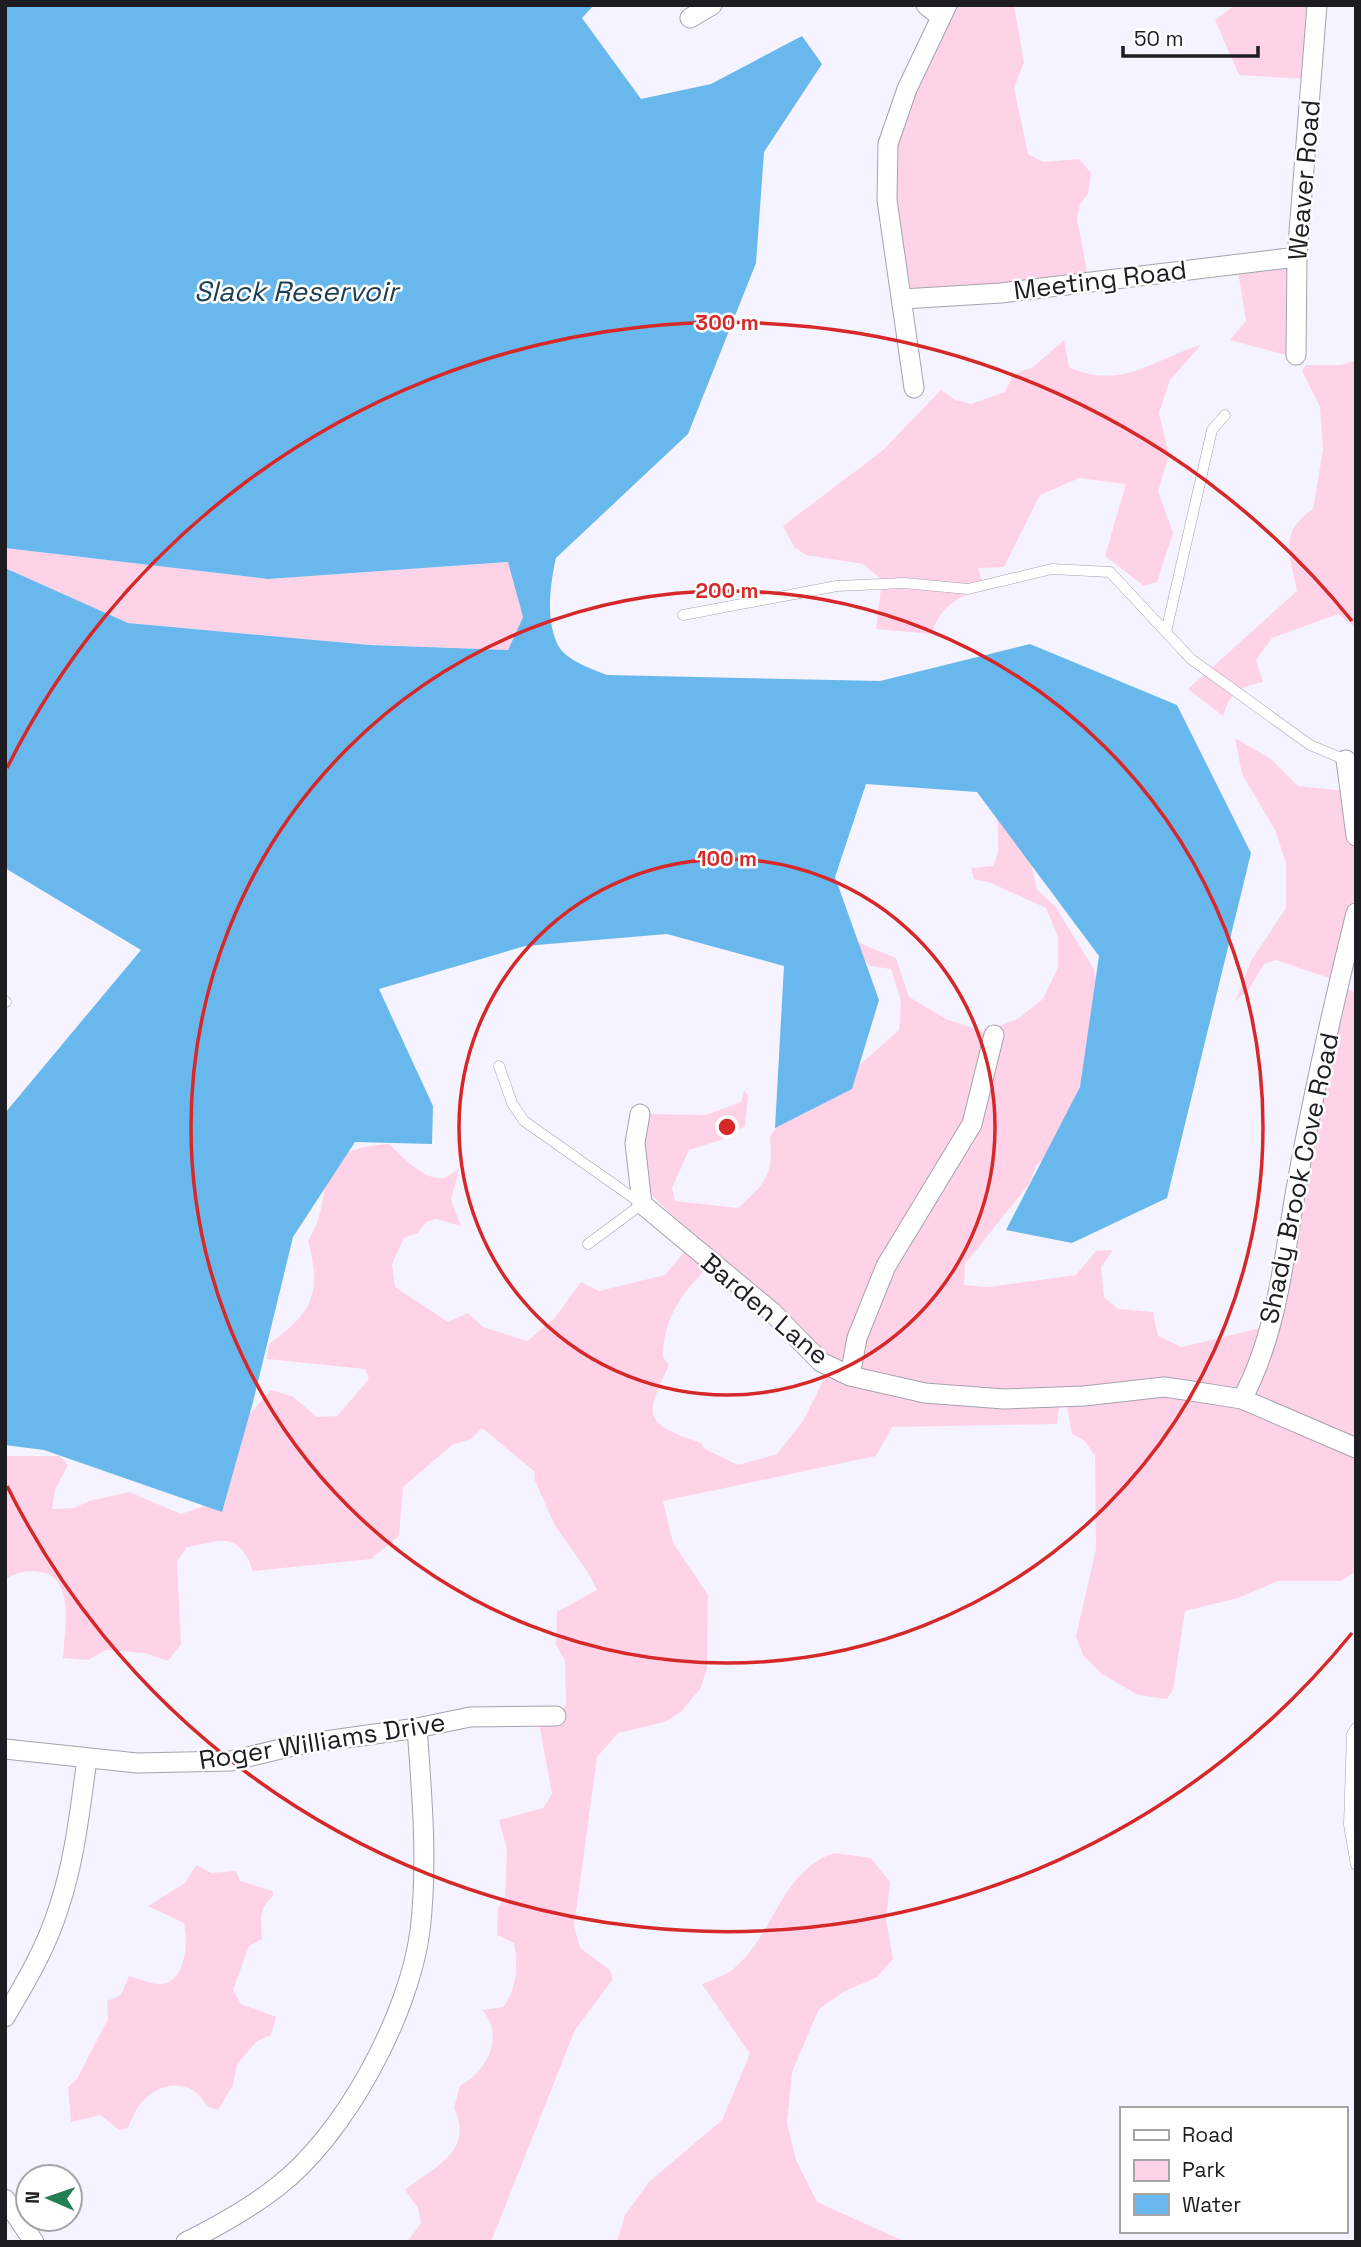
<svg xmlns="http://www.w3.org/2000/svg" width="1361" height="2247" viewBox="0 0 1361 2247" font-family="'Space Grotesk',sans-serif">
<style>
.green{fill:#ffd3e7;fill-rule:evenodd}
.water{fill:#69b8ed}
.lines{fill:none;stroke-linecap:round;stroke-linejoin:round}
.service-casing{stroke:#a4a2ad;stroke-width:11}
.minor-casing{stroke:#a4a2ad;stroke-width:21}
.service{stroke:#fff;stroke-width:10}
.minor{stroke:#fff;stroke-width:19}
.ring{fill:none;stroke:#d62828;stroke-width:3.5}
.labels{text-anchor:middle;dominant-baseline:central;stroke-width:5;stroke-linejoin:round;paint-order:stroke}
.street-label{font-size:26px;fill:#1d1c20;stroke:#fff}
.water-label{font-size:28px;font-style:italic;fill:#1c3e54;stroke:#fff}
.centre{fill:#d62828;stroke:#fff;stroke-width:3.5}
.ring-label{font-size:21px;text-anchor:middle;font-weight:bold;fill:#d62828;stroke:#fff;stroke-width:5;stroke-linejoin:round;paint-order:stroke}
</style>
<rect width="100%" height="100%" fill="#f5f3ff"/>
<path class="green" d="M945,5H1014L1024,62L1014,88L1028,154L1043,162L1079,159L1091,173L1088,194L1080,204L1077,219L1088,277L903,299L887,140Z
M1235,5H1315L1305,79L1239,75L1215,20Z
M1292,258L1293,357L1230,340L1246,321L1237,265Z
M1064,340L1069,367C1122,391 1153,359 1201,345L1170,380L1159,413L1169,455L1158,491L1173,533L1157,582L1144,586L1105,556L1126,484L1079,478L1040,495L1004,567L978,568L984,587C958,597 939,607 932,634L876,629L882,580L863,564L806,555L794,547L783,526L882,451L941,390L955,400L971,404L1005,392L1014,374L1033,367Z
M1356,360V628L1338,614L1272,638L1256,660L1263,682C1239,687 1230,692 1223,716L1188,689L1297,591C1290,555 1278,533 1313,509L1323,450L1320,407L1302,371L1306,365H1341Z
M5,548L268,579L509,562L523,617L508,650L370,645L128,623L5,568Z
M1235,738L1271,759L1298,786L1346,791L1344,763L1356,751V807L1351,822L1356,855V903L1336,984L1356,993V1571L1341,1581H1278L1238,1598L1185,1611L1173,1690L1167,1699L1138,1695L1102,1674L1083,1655L1076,1636L1096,1549L1095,1456L1085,1441L1072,1434L1066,1401L1060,1399L1057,1424L892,1427L876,1456L663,1501L673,1543L708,1595L707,1669L700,1689L681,1712L665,1722L618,1733L597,1757L574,1926L580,1948L610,1970L613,1979L575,2030L491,2242H407L421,2223L418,2208L405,2190C433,2167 475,2152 454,2108L460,2086C486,2072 506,2036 482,2010L503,2007C517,1989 518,1965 514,1943L497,1935L498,1908L505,1898L507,1850L499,1820L543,1808L552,1794L538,1718L558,1714L566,1705L565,1661L556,1645L557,1612L597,1590L587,1571L554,1524L534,1478L535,1472L482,1428L471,1439L452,1445L403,1487L399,1536L371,1559L253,1571C239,1531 222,1540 187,1547L177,1561L181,1644L168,1661L144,1653L106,1650L88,1660L63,1658C64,1633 76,1578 41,1572C26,1570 19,1572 5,1579V1456H60L68,1465L55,1490L52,1509L74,1508L89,1501L129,1492L181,1514L202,1507L232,1475L237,1428L271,1390L292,1396L317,1417L337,1416L369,1379L365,1369L267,1359L269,1344C313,1312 322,1294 308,1241C339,1192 303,1149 389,1144C401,1156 425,1181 443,1178C448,1177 454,1172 459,1169L451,1200L461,1226L436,1219L426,1222L418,1233L404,1238L392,1264L395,1287L448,1322L468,1313L483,1327L527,1341L554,1319L581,1282L599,1291L665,1275L691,1244V1233L651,1195L640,1142L648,1114L706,1115L741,1102L744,1091L748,1095L745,1126L724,1139L689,1150L672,1188L675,1201L738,1208C766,1183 774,1174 770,1136L780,1122L833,1089L899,1030L901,1001L891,969L870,966L845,937L896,958L909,997L946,1019L984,1032L1019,1018L1043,999L1058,967V937L1046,908L991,883L974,879L971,868L993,866L998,852V805L1022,819L1037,890L1055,906L1094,969L1105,1025L1107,1069L1055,1147L1036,1166L1029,1184L965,1264L964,1285L988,1287L1076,1275L1096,1251L1113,1250L1101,1267L1104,1297L1118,1309L1153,1312L1158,1336L1182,1347L1264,1327L1335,980L1276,960L1264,964L1249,989L1236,1000L1251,961L1286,908V863L1275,830L1242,774ZM717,1258L829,1369L803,1421L777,1454L738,1465L705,1449L701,1443C643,1423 644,1418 669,1365L663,1357C663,1313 687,1288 717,1258Z
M834,1853L871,1858L890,1882L886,1920L893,1959L877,1977L843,1992L819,2009L792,2072L787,2123L796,2160L817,2202L906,2242H617L625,2215L649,2182L722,2120L750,2054L702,1984C712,1980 724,1976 732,1970C775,1936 779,1872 834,1853Z
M196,1865L211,1873L236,1871L240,1881L273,1891V1896C258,1909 261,1920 262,1939L249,1946L233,1990L241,2004L276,2017L271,2035L257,2041L237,2064L233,2085L218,2110L207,2106C192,2077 157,2080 138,2107C134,2113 131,2121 128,2128L119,2130L101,2115L71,2122L68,2087L77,2079L108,2019L107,2001L121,1995L129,1976C137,1978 152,1985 161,1984C187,1981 188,1941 184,1923L148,1906L185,1883Z"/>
<path class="water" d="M5,5H594L582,18L641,99L711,84L802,36L822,64L764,152L756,263L688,434L556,558C550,584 545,622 559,647C568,661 592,669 607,675L880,681L1030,644L1177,705L1251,853L1167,1198L1072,1243L1006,1230L1080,1087L1099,956L977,792L866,784L835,877L879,1000L852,1089L775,1128L784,966L667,934L525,946L379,989L433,1106L432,1144L355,1142L293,1237L253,1402L222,1512L44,1450L5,1445V1113L141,950L5,868V568L128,623L370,645L508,650L523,617L508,562L268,579L5,548Z"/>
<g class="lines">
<g class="service-casing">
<path id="service" d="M683,615L837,586L904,583L968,589L1052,569L1110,572L1191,659L1310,745L1346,760
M1166,632L1212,430L1225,415
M5,1001L6,1002
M499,1066L512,1103L524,1121L642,1204L588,1244
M1356,1728L1352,1734L1349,1825L1356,1865"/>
</g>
<g class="minor-casing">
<path id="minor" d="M926,5L941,17
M690,18L712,5
M903,299L1001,293L1297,257
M1296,355L1297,257L1317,5
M914,388L887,200L888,144L907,89L947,5
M1346,760L1356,836
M640,1114L635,1143L642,1204L772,1312L821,1362L850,1376L925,1393L1004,1399L1084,1396L1164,1387L1185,1390L1242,1399L1356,1448
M850,1376L857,1338L886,1266L972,1124L994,1035
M1242,1399C1280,1329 1285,1244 1300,1167C1316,1082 1335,997 1356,913
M5,1749L137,1763L231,1761L297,1745L417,1728L470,1717L556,1716
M5,2017C26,1982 47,1946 59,1907C75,1859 80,1809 87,1759
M5,2199L34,2242
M186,2242C218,2226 249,2209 277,2187C345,2135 409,2015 420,1931C428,1864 422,1795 417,1728"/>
</g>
<use href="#service" class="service"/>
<use href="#minor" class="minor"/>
</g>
<g class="ring">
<circle cx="727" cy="1127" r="268"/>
<circle cx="727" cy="1127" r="536"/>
<path d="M1352 1633A804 804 0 0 1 7 1486M7 768A804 804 0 0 1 1352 621"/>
</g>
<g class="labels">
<g class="street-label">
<text transform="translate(1304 180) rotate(-85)">Weaver Road</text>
<text transform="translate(1100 280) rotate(-7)">Meeting Road</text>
<text transform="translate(1299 1178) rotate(-78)">Shady Brook Cove Road</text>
<text transform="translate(765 1309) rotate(40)">Barden Lane</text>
<text transform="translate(322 1741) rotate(-9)">Roger Williams Drive</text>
</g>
<g class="water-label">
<text x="296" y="291">Slack Reservoir</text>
</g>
</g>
<circle cx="727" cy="1127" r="10" class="centre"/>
<g class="ring-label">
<text x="727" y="330">300 m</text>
<text x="727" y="598">200 m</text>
<text x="727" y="866">100 m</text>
</g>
<rect width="1361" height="2247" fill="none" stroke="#1d1c20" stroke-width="14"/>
<rect x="1120" y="2107" width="228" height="126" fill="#ffffff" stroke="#a5a4a6" stroke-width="2"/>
<rect x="1134" y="2130" width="35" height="10" fill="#ffffff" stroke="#a5a4a6" stroke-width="2"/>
<text x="1182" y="2142" font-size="21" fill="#1d1c20">Road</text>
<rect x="1134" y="2160" width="35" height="21" fill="#ffd3e7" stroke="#a5a4a6" stroke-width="2"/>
<text x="1182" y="2177" font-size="21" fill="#1d1c20">Park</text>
<rect x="1134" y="2194" width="35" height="21" fill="#69b8ed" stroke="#a5a4a6" stroke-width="2"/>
<text x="1182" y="2212" font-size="21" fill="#1d1c20">Water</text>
<g transform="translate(49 2198) rotate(272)"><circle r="33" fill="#ffffff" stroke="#a5a4a6" stroke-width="2"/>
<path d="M0-5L12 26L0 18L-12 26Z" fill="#257f55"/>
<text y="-10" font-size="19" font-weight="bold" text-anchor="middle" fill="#1d1c20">N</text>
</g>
<path d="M1123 46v10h135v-10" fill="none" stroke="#1d1c20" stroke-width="3.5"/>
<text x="1134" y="46" font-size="21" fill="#1d1c20" stroke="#ffffff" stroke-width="5" paint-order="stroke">50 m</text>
</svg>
